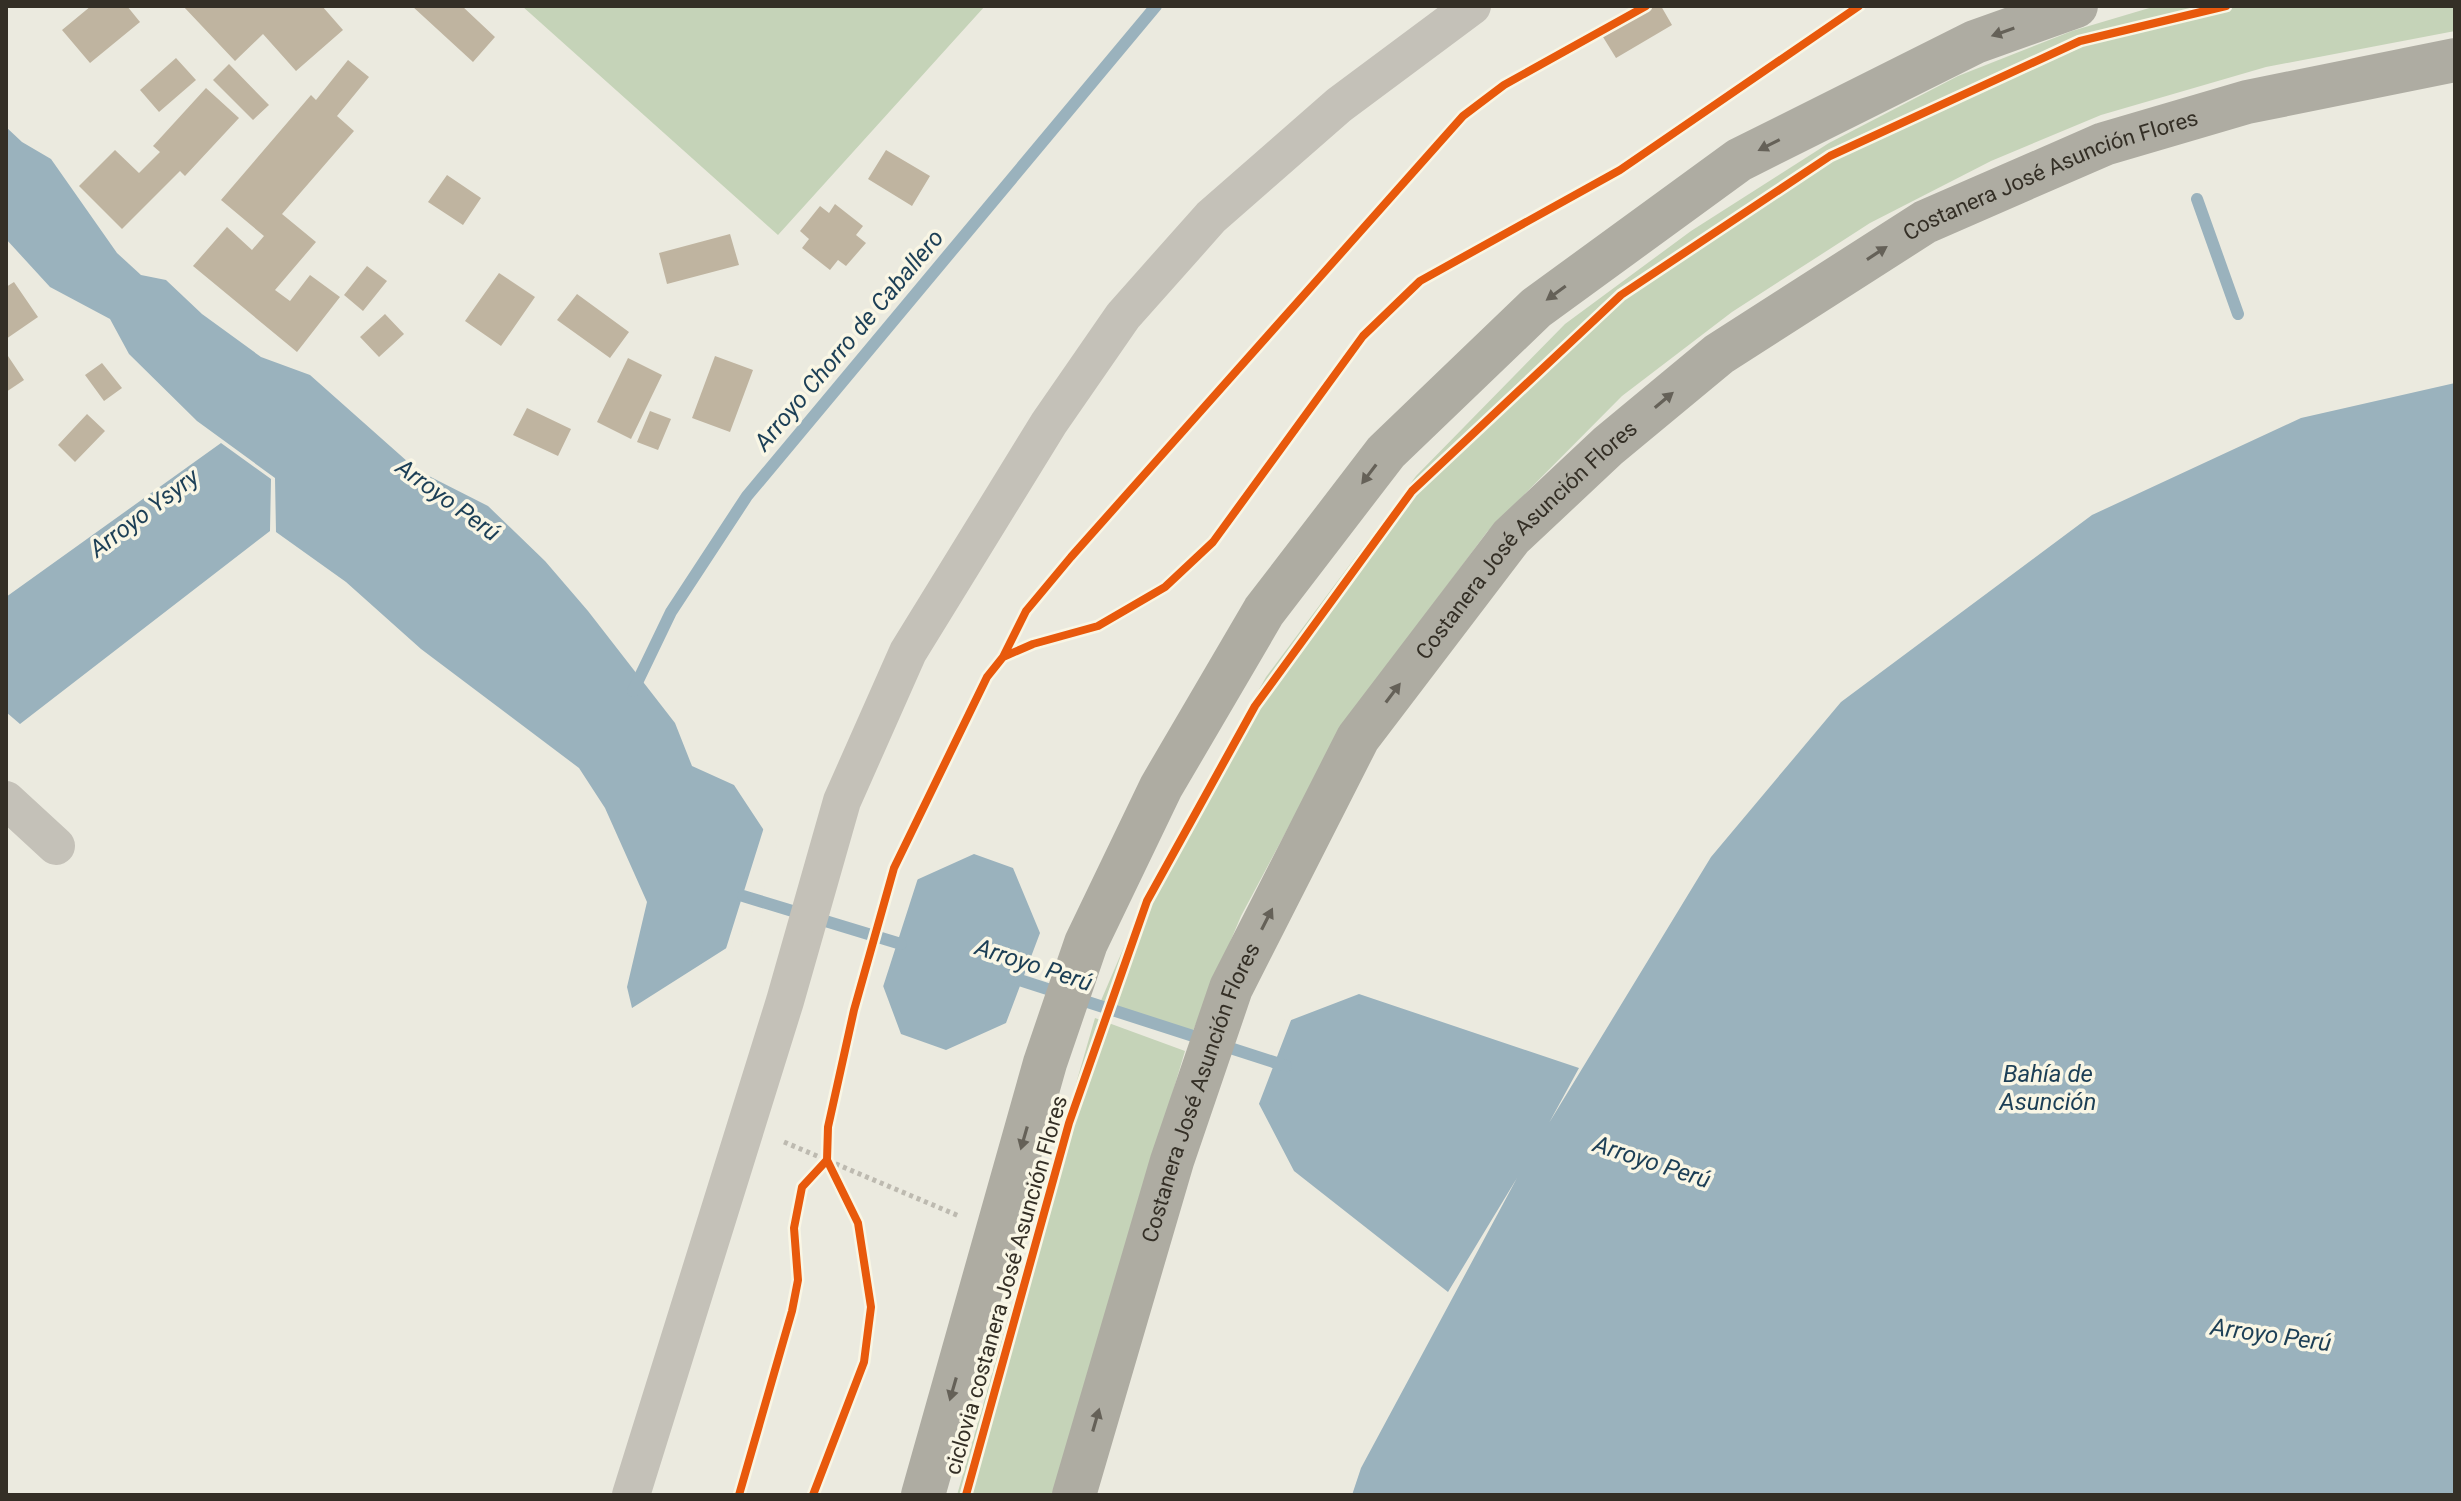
<svg xmlns="http://www.w3.org/2000/svg" width="2461" height="1501" viewBox="0 0 2461 1501" font-family="Roboto,sans-serif">
<style>
.green{fill:#c5d3b8}
.water{fill:#9ab2bd}
.pier{fill:#ebeadf}
.lines{fill:none;stroke-linecap:round;stroke-linejoin:round}
.stream{stroke:#9ab2bd;stroke-width:12}
.building{fill:#bfb4a0}
.path{stroke:#bdbab0;stroke-width:5;stroke-dasharray:4 4;stroke-linecap:butt}
.minor{stroke:#c4c1b8;stroke-width:38}
.trunk{stroke:#aeaca2;stroke-width:44}
.cycleway-casing{stroke:#f9f6e5;stroke-width:13}
.cycleway{stroke:#e8590c;stroke-width:8}
.oneway{fill:#656158}
.labels{text-anchor:middle;dominant-baseline:central;stroke-width:7;stroke-linejoin:round;paint-order:stroke}
.street-label{font-size:22px;fill:#342f26;stroke:#f9f6e5}
.water-label{font-size:24px;font-style:italic;fill:#1c3f56;stroke:#f9f6e5}
</style>
<rect width="100%" height="100%" fill="#ebeadf"/>
<path class="green" d="M522,6H985L778,235Z
M2156,6H2455V31L2266,67L2101,115L1991,161L1870,223L1732,312L1622,396L1487,532L1343,725L1241,916L1190,1038L1100,1003L1153,879L1266,677L1416,476L1565,324L1691,231L1829,143L1958,76L2072,31Z
M1095,1018L1185,1051L1053,1495H957Z"/>
<path class="water" d="M6,127L22,142L51,159L117,253L141,275L166,280L202,314L261,357L310,375L417,470L488,506L545,561L588,611L675,723L692,766L734,785L773,844L747,935L632,1008L627,987L647,902L605,808L579,768L421,649L346,582L276,532L275,478L197,421L129,354L110,319L50,287L6,239Z
M2455,383V1495H1352L1361,1468L1517,1178L1448,1292L1294,1171L1258,1102L1286,1022L1359,994L1579,1068L1549,1123L1711,857L1841,702L2092,515L2301,418Z
M221,443L271,479L270,531L20,724L6,712V597Z
M974,854L1013,868L1040,933L1006,1023L946,1050L901,1034L879,975L903,886Z"/>
<path class="pier" d="M765,824L777,844L751,936L724,955Z
M919,875L881,993L875,975L900,885Z
M1293,1015L1257,1109L1254,1101L1282,1021Z"/>
<g class="lines">
<path class="stream" d="M2197,199L2238,314
M633,691L671,612L747,496L1156,6
M743,896L901,944
M1007,976L1286,1066"/>
</g>
<path class="building" d="M91,6H127L140,22L90,63L62,30Z
M183,6H322L343,30L296,71L263,34L235,61Z
M412,6H462L495,37L473,62Z
M1655,6H1661L1672,25L1616,58L1603,37Z
M176,58L196,80L159,112L140,90Z
M348,60L369,77L337,116L354,131L282,214L316,242L275,290L290,301L310,275L340,297L297,352L193,266L227,227L252,250L264,236L221,200L311,95L316,100Z
M229,64L269,105L253,120L213,80Z
M206,88L239,118L185,176L180,171L122,229L79,186L115,150L139,173L160,152L153,146Z
M886,150L930,176L912,206L868,179Z
M447,175L481,198L463,225L428,202Z
M835,204L863,226L856,235L866,243L846,266L838,260L830,270L802,248L809,239L800,231L820,206L829,213Z
M730,234L739,265L667,284L659,253Z
M367,266L387,281L363,311L344,295Z
M499,273L535,297L501,346L465,321Z
M14,282L38,317L6,339V287Z
M577,294L629,332L610,358L557,320Z
M385,314L404,334L379,357L360,337Z
M6,353L24,380L6,392Z
M715,356L753,370L730,432L692,418Z
M628,358L662,375L631,439L597,422Z
M102,363L122,388L104,401L85,375Z
M527,408L571,429L558,456L513,435Z
M650,411L671,419L658,450L637,442Z
M87,414L105,431L75,462L58,445Z"/>
<g class="lines">
<path class="path" d="M784,1142L959,1216"/>
<path class="minor" d="M6,800L56,846
M631,1495L785,1001L842,801L908,652L1049,423L1123,316L1211,217L1339,105L1472,6"/>
<g class="trunk">
<path d="M923,1495L1045,1063L1086,943L1161,787L1264,611L1386,452L1536,308L1739,160L1975,42L2076,6"/>
<path id="s1" d="M1074,1495L1172,1161L1231,988L1358,738L1511,537L1608,446L1719,354L1925,222L2104,144L2247,102L2455,60"/>
</g>
<g class="cycleway-casing">
<path id="cycleway" d="M1003,657L1026,611L1071,557L1463,116L1504,85L1646,6
M739,1495L792,1311L798,1280L794,1228L802,1187L827,1160
M813,1495L864,1362L871,1307L858,1223L827,1160L828,1127L854,1010L894,868L987,677L1003,657L1033,644L1098,626L1165,587L1213,542L1363,336L1420,281L1620,170L1859,6
M966,1495L1069,1123L1147,901L1255,706L1412,491L1621,295L1830,156L2080,41L2226,6"/>
</g>
<use href="#cycleway" class="cycleway"/>
</g>
<defs><path id="oneway-solid" d="M-6-.8H1V-3.2L6.5 0L1 3.2V.8H-6Z" transform="scale(2)"/></defs>
<g class="oneway">
<use href="#oneway-solid" transform="translate(2003 32) rotate(161)"/>
<use href="#oneway-solid" transform="translate(1769 145) rotate(153)"/>
<use href="#oneway-solid" transform="translate(1877 253) rotate(-33)"/>
<use href="#oneway-solid" transform="translate(1556 293) rotate(144)"/>
<use href="#oneway-solid" transform="translate(1664 400) rotate(-40)"/>
<use href="#oneway-solid" transform="translate(1369 474) rotate(127)"/>
<use href="#oneway-solid" transform="translate(1393 693) rotate(-53)"/>
<use href="#oneway-solid" transform="translate(1267 919) rotate(-63)"/>
<use href="#oneway-solid" transform="translate(1024 1138) rotate(106)"/>
<use href="#oneway-solid" transform="translate(953 1389) rotate(106)"/>
<use href="#oneway-solid" transform="translate(1096 1420) rotate(-74)"/>
</g>
<g class="labels">
<g class="street-label">
<text stroke="none"><textPath href="#s1" startOffset="1720">Costanera José Asunción Flores</textPath></text>
<text stroke="none"><textPath href="#s1" startOffset="1072">Costanera José Asunción Flores</textPath></text>
<text stroke="none"><textPath href="#s1" startOffset="422">Costanera José Asunción Flores</textPath></text>
<text transform="translate(1006 1285) rotate(-74)">ciclovia costanera José Asunción Flores</text>
</g>
<g class="water-label">
<text transform="translate(849 340) rotate(-50)">Arroyo Chorro de Caballero</text>
<text transform="translate(448 500) rotate(36)">Arroyo Perú</text>
<text transform="translate(144 513) rotate(-37)">Arroyo Ysyry</text>
<text transform="translate(1034 965) rotate(18)">Arroyo Perú</text>
<text x="2048" y="1074">Bahía de<tspan x="2048" dy="28">Asunción</tspan></text>
<text transform="translate(1652 1162) rotate(18)">Arroyo Perú</text>
<text transform="translate(2271 1335) rotate(8)">Arroyo Perú</text>
</g>
</g>
<rect width="2461" height="1501" fill="none" stroke="#342f26" stroke-width="16"/>
</svg>
